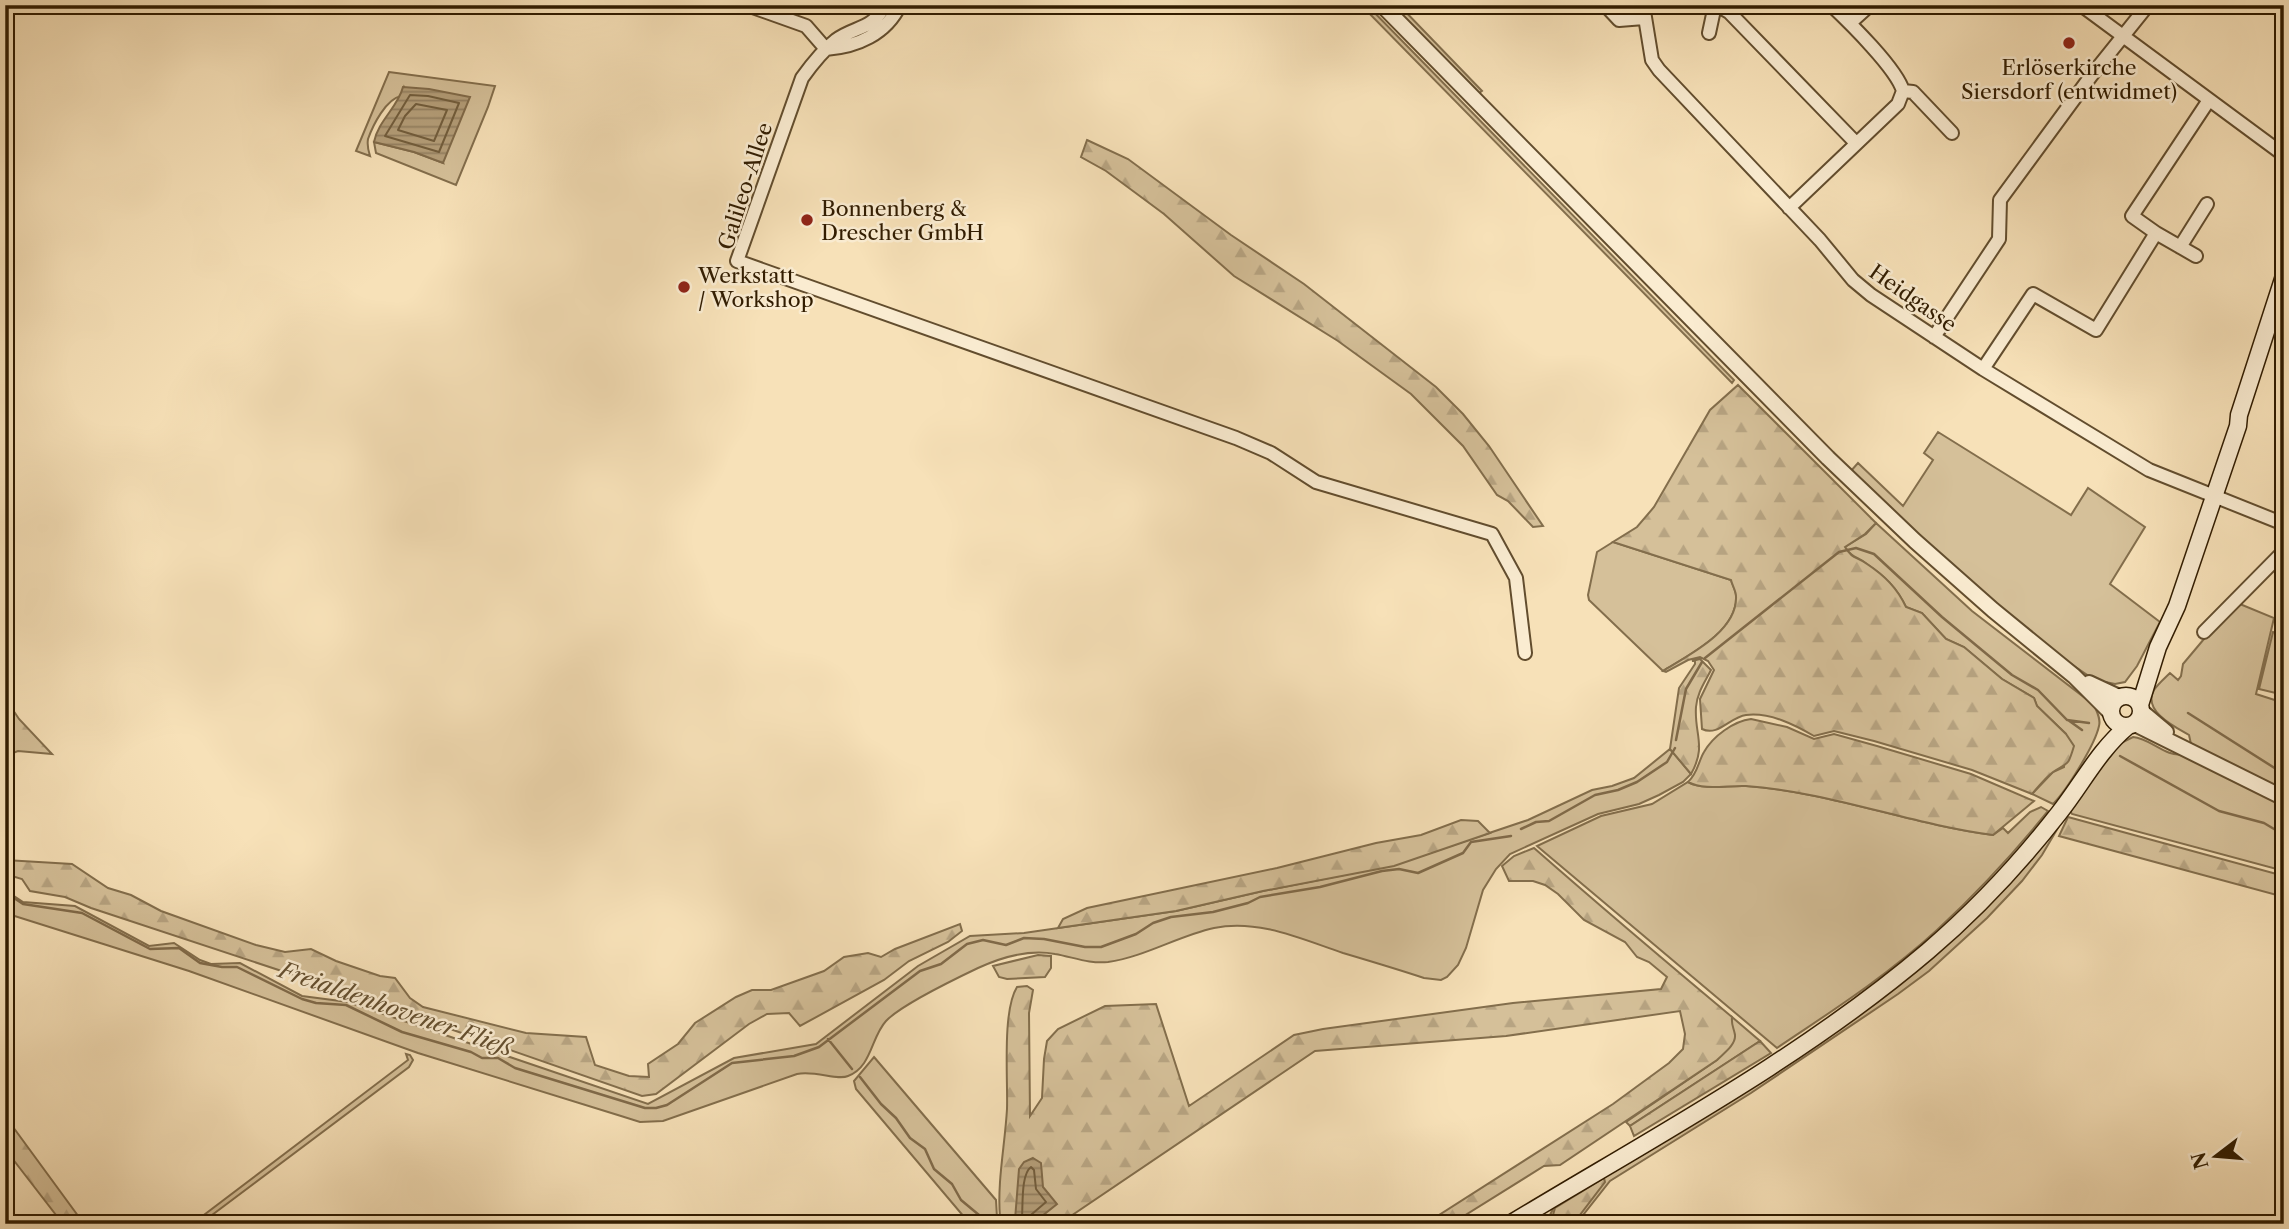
<svg xmlns="http://www.w3.org/2000/svg" width="2289" height="1229" viewBox="0 0 2289 1229" font-family="'Libre Caslon Text',serif">
<style>
.green{fill:#d5c099;stroke:#836e4c;stroke-width:2}
.forest{fill:url(#forest-firs);stroke:#836e4c;stroke-width:2}
.water{fill:url(#water-rules);stroke:#806a49;stroke-width:2}
.lines{fill:none;stroke-linecap:round;stroke-linejoin:round}
.shore{stroke:#725d3c;stroke-width:2}
.stream{stroke:#806a49;stroke-width:2.5}
.minor-casing{stroke:#624d2e;stroke-width:16}
.tertiary-casing{stroke:#624d2e;stroke-width:18}
.secondary-casing{stroke:#311c00;stroke-width:19}
.minor{stroke:#faecd1;stroke-width:12}
.tertiary{stroke:#faecd1;stroke-width:14}
.secondary{stroke:#faecd1;stroke-width:16}
.poi-dot{fill:#8f2418;stroke:#faecd1;stroke-width:2.5}
.labels{text-anchor:middle;dominant-baseline:central;stroke-width:5;stroke-linejoin:round;paint-order:stroke}
.poi-label{font-size:21px;fill:#311c00;stroke:#faecd1;text-anchor:start}
.street-label{font-size:21px;fill:#311c00;stroke:#faecd1}
.water-label{font-size:23px;font-style:italic;fill:#655030;stroke:#faecd1}
</style>
<defs>
<pattern id="forest-firs" width="22" height="20" patternUnits="userSpaceOnUse" patternTransform="scale(1.75)"><rect width="22" height="20" fill="#d5c099"/><path d="M5 1l3.5 6h-7zM16 11l3.5 6h-7z" fill="#b7a482"/></pattern>
<pattern id="water-rules" width="6" height="5" patternUnits="userSpaceOnUse" patternTransform="scale(1.75)"><rect width="6" height="5" fill="#b49e79"/><path d="M0 2.5h6" fill="none" stroke="#938061"/></pattern>
</defs>
<rect width="100%" height="100%" fill="#f7e1b8"/>
<filter id="stains"><feTurbulence type="fractalNoise" baseFrequency=".00286" numOctaves="4"/><feColorMatrix values="0 0 0 0 .2 0 0 0 0 .09 0 0 0 0 .02 0 0 0 .5 -.17"/></filter>
<radialGradient id="worn" r=".72"><stop offset=".6" stop-color="#630" stop-opacity="0"/><stop offset="1" stop-color="#630" stop-opacity=".3"/></radialGradient>
<path class="green" d="M1361,5H1367L1734,380L1732,383Z
M1390,5H1399L1482,91L1478,94Z
M389,72L495,86L488,107L456,185L376,153L374,142L414,152L443,163L404,87L401,96C386,99 373,125 368,139C367,145 368,150 370,156L356,151Z
M1938,432L2071,515L2088,488L2145,527L2110,584L2160,622L2137,666L2125,682L2115,684L2106,682L2103,685C2009,627 1931,547 1850,472L1858,463L1903,506L1933,460L1924,453Z
M1876,523L1972,611L2094,705C2097,712 2101,719 2099,726C2095,745 2066,791 2053,804L2032,794L2053,772L2064,767L2066,734L2037,706L2034,698L2002,679L1964,647L1946,639L1922,613L1906,607C1897,588 1885,576 1867,564C1857,556 1853,559 1845,547L1866,534Z
M1613,542L1731,580C1732,584 1736,591 1736,596C1738,631 1689,655 1663,671L1589,600L1588,595L1597,552Z
M2235,602L2274,618L2256,694L2284,703V792L2191,744L2189,735C2175,727 2142,711 2154,690C2158,684 2165,678 2170,673L2178,680L2181,676L2183,664Z
M2273,632L2284,636V695L2259,689Z
M2133,737C2150,738 2167,758 2182,754L2284,804V871L2072,814L2069,809L2113,747Z
M1670,749L1691,774L1683,782L1659,795L1639,804L1598,814L1510,854L1496,869L1483,890L1466,948L1458,965L1447,977L1441,980L1424,978C1397,969 1370,961 1343,953C1301,939 1259,919 1214,928C1178,936 1144,957 1108,962C1089,964 1073,957 1055,954C1029,949 1002,957 978,968C957,978 901,1005 886,1021C871,1037 872,1067 848,1076C838,1081 815,1070 797,1074L663,1121L640,1122L621,1116L418,1053L189,971L5,913V890L23,902L75,906L149,946L174,943L200,960L211,964L240,963L302,996L348,1002L648,1104L734,1058L816,1044L918,966L970,936L1024,933L1176,911L1263,891L1394,865L1528,820L1592,790L1612,786L1634,778Z
M1688,782C1705,791 1727,785 1746,786C1831,792 1909,824 1993,835L2003,828L2008,833L2030,812L2041,807L2048,811C2014,853 1977,893 1937,930C1888,975 1832,1011 1777,1048L1537,846L1601,816L1652,804Z
M2062,821L2042,855L2022,881L1987,918L1929,971L1898,994L1751,1093L1610,1181L1576,1224H1552L1550,1215L1555,1205L1859,1011Z
M1732,1017L1760,1041L1630,1126L1626,1122L1717,1060L1735,1036L1731,1024Z
M406,1054L410,1055L413,1060L409,1067L200,1224H192L408,1060Z
M874,1057L996,1200L997,1218L1001,1224H970L856,1089L854,1081Z"/>
<path class="forest" d="M1087,140L1128,159L1231,235L1304,284L1436,387L1463,414L1489,446L1543,526L1533,527L1508,501L1497,495L1463,446L1411,394L1338,341L1234,276L1164,214L1106,171L1081,157Z
M1738,385L1876,523L1865,534L1845,547C1853,560 1856,556 1867,564C1885,576 1897,588 1906,607L1922,613L1946,639L1964,647L2002,679L2034,698L2037,706L2066,734L2074,746C2068,766 2069,762 2053,772C2045,778 2038,787 2032,794L1972,770L1874,741L1834,731L1814,736C1795,725 1770,712 1746,715C1730,717 1718,737 1702,729L1700,699L1714,670L1708,661L1700,657L1688,660L1666,672L1663,671C1689,655 1738,631 1736,596C1736,591 1732,585 1731,580L1613,542L1637,527L1654,507L1710,410Z
M1700,659L1711,670C1705,682 1697,693 1696,707C1694,734 1707,746 1691,774L1670,749L1679,688L1695,664V661H1692Z
M5,698L19,719L52,754L18,751L5,756Z
M1751,719L1787,727L1814,739L1834,734L1877,746L1971,774L2034,801L1993,835C1909,824 1831,792 1746,786C1727,785 1705,791 1688,782C1698,773 1698,762 1704,752C1713,736 1734,721 1751,719Z
M2068,817L2284,876V897L2059,836Z
M1461,820L1478,821L1490,833L1394,866L1263,891L1176,911L1058,928L1063,919L1087,908L1277,868L1376,843L1421,835Z
M1534,848C1599,905 1665,961 1732,1017C1731,1025 1734,1028 1735,1035C1736,1045 1723,1054 1717,1060L1560,1165L1544,1166L1451,1224H1425L1613,1104L1669,1063L1683,1049L1685,1034L1680,1011L1506,1036L1315,1051L1059,1224H1006L1000,1217C997,1182 1005,1145 1007,1109C1008,1079 1002,1011 1017,987L1027,986L1033,990L1029,1013L1030,1116L1042,1098L1044,1059L1047,1041L1058,1029L1105,1006L1156,1004L1189,1106L1294,1035L1323,1029L1513,1003L1661,989L1667,977L1649,962L1637,957L1625,942L1584,920L1558,894L1545,885L1533,881H1509L1502,866L1514,856Z
M5,860L72,864L108,888L131,895L161,911L256,945L285,952L311,949L336,961L380,976L395,978L410,998L423,1007L526,1033L586,1037L595,1065L629,1076L649,1077L648,1064L678,1044L695,1023L736,997L752,990H771L824,971L844,957L868,953L881,957L895,949L960,924L962,931L948,942L909,961L884,980L800,1026L789,1013L767,1014L749,1024L656,1094L642,1096L327,986L91,908L65,897L30,891L22,879L5,874Z
M1038,955L1051,956V968L1045,977L1007,979L999,977L993,966Z
M1760,1041L1771,1053L1634,1136L1630,1126Z
M5,1116L84,1224H63L5,1149Z
M1604,1178L1605,1182L1573,1224H1554L1553,1215L1555,1208Z"/>
<path class="water" d="M403,87L429,89L470,97L443,163L414,152L374,142C378,121 398,107 403,87Z
M1033,1158L1041,1163L1043,1187L1057,1204L1032,1224H1017L1015,1220L1019,1169L1024,1162Z"/>
<g class="lines">
<path class="shore" d="M410,95L428,96L459,103L439,152L385,136Z
M416,104L447,110L434,141L398,130L405,116Z
M1031,1167L1034,1170L1036,1189L1046,1202L1025,1220L1022,1217C1023,1204 1021,1174 1031,1167Z"/>
<path class="stream" d="M1705,658L1839,552L1856,548L1874,554L1942,617L2012,675L2038,690L2067,720L2089,723
M2188,713L2284,774
M2068,720L2082,730
M1676,740L1686,689L1702,662
M2120,756L2219,811L2264,823L2284,835
M1521,829L1536,822L1549,821L1595,795L1618,790L1637,782L1667,762L1675,748
M5,892L23,904L82,913L150,949L179,948L200,963L222,967H237L302,999L316,1003L346,1005L402,1032L471,1052L482,1058H498L515,1068L645,1108H656L667,1105L732,1063L794,1056L819,1047L920,971L941,964L967,944L983,940L1006,945L1024,938L1044,939L1085,947H1101L1136,934L1153,923L1171,917L1213,912L1248,903L1260,897L1320,887L1382,871L1399,869L1418,873L1463,853L1471,842L1511,836
M828,1039L852,1069
M860,1077L881,1104L896,1118L910,1138L925,1149L934,1169L952,1184L961,1200L979,1215L984,1224"/>
<g class="minor-casing">
<path id="minor" d="M747,5L806,26L826,49
M885,5C873,30 855,26 836,40C822,51 812,64 802,78L737,261L1236,438L1271,453L1316,482L1492,534L1516,578L1525,653
M1605,5L1619,20L1644,18
M1643,5L1652,60L1659,70L1820,240L1853,280L1871,295L1983,369L2149,470L2284,524
M1717,5L1729,12L1856,143
M1831,5C1849,22 1897,69 1903,91L1913,92L1952,133
M2081,5L2284,155
M1850,23L1870,5
M1709,33L1715,5
M826,49C857,47 886,34 900,5
M1789,208L1898,104L1903,91
M2156,233L2196,256
M2180,247L2207,204
M1934,337L1999,239L2000,200L2091,76L2148,5
M1983,369L2033,294L2096,330L2156,233L2132,216L2209,100
M2204,632L2284,551"/>
</g>
<g class="tertiary-casing">
<path id="tertiary" d="M1382,5L1828,458L1915,541L1993,610L2074,676L2110,712
M2089,683L2119,697
M2141,711L2166,732
M2135,724L2284,798"/>
</g>
<g class="secondary-casing">
<path id="secondary" d="M2111 711a15 15 0 1 1 30 0a15 15 0 1 1-30 0Z
M2140,705L2158,647L2177,606L2238,426L2239,415L2284,276
M1510,1224C1652,1138 1801,1059 1928,951C1976,910 2020,863 2059,813C2082,784 2099,750 2128,726"/>
</g>
<use href="#minor" class="minor"/>
<use href="#tertiary" class="tertiary"/>
<use href="#secondary" class="secondary"/>
</g>
<g class="poi-dot">
<circle cx="2069" cy="43" r="7"/>
<circle cx="807" cy="220" r="7"/>
<circle cx="684" cy="287" r="7"/>
</g>
<g class="labels">
<g class="poi-label">
<text x="2069" y="67" text-anchor="middle">Erlöserkirche<tspan x="2069" dy="24">Siersdorf (entwidmet)</tspan></text>
<text x="821" y="208">Bonnenberg &amp;<tspan x="821" dy="24">Drescher GmbH</tspan></text>
<text x="698" y="275">Werkstatt<tspan x="698" dy="24">/ Workshop</tspan></text>
</g>
<g class="street-label">
<text transform="translate(745 186) rotate(-72)">Galileo-Allee</text>
<text transform="translate(1913 298) rotate(35)">Heidgasse</text>
</g>
<g class="water-label">
<text transform="translate(396 1009) rotate(19)">Freialdenhovener Fließ</text>
</g>
</g>
<rect width="2289" height="1229" fill="none" stroke="#f7e1b8" stroke-width="28"/>
<rect x="7" y="7" width="2275" height="1215" fill="none" stroke="#311c00" stroke-width="3.5"/>
<rect x="14" y="14" width="2261" height="1201" fill="none" stroke="#311c00" stroke-width="2"/>
<g transform="translate(2216 1156) rotate(254)" stroke="#faecd1" stroke-width="5" paint-order="stroke">
<path d="M0-5L12 26L0 18L-12 26Z" fill="#311c00"/>
<text y="-10" font-size="19" font-weight="bold" text-anchor="middle" fill="#311c00">N</text>
</g>
<rect width="100%" height="100%" filter="url(#stains)"/>
<rect width="100%" height="100%" fill="url(#worn)"/>
</svg>
